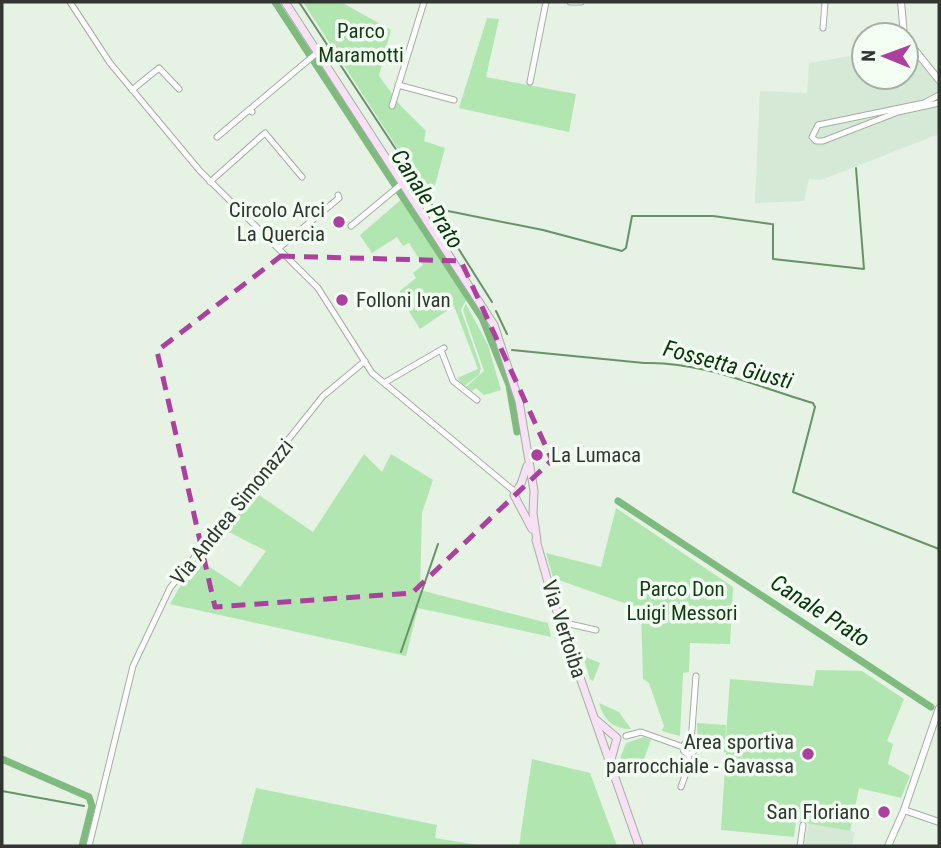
<svg xmlns="http://www.w3.org/2000/svg" width="941" height="848" viewBox="0 0 941 848" font-family="'Roboto Condensed',sans-serif">
<style>
.built{fill:#d6e9d6}
.green{fill:#b1e6b0}
.lines{fill:none;stroke-linecap:round;stroke-linejoin:round}
.stream{stroke:#689267;stroke-width:2}
.canal{stroke:#7fba7e;stroke-width:7}
.minor-casing{stroke:#a2afa2;stroke-width:7}
.tertiary-casing{stroke:#a2afa2;stroke-width:8}
.secondary-casing{stroke:#a2afa2;stroke-width:9}
.minor{stroke:#fff;stroke-width:5}
.tertiary{stroke:#fff;stroke-width:6}
.secondary{stroke:#f9e1f5;stroke-width:7}
.marked{fill:none;stroke:#ad409f;stroke-width:5;stroke-dasharray:14 9;stroke-linejoin:round}
.poi-dot{fill:#ad409f;stroke:#f4fff4;stroke-width:2.5}
.labels{text-anchor:middle;dominant-baseline:central;stroke-width:7;stroke-linejoin:round;paint-order:stroke}
.park-label{font-size:21px;fill:#123c14;stroke:#f4fff4}
.poi-label{font-size:21px;fill:#313630;stroke:#f4fff4;text-anchor:end}
.street-label{font-size:21px;fill:#313630;stroke:#f4fff4}
.water-label{font-size:23px;font-style:italic;fill:#09350c;stroke:#f4fff4}
</style>
<rect width="100%" height="100%" fill="#e5f2e4"/>
<path class="built" d="M906,50L939,76V134L821,180L809,179L804,201L755,203L760,91L807,93L809,63L864,54V77H906Z
M809,823L855,832L852,846H804Z"/>
<path class="green" d="M303,2H341L391,30L379,76L401,106L426,131L424,141L445,148L431,200Z
M487,18L499,19L486,77L576,94L569,132L459,108Z
M403,198L466,296L469,294L461,310L481,368L479,375L464,386L457,378L478,369L454,306L420,329L400,297V291L416,278L413,273L423,265L409,243L403,246L397,237L372,253L360,235Z
M466,304L488,345L501,390L484,395L476,388L472,391L466,387L484,371L463,310Z
M364,454L382,472L391,454L433,480L422,513L420,590L548,623L551,637L418,608L406,656L170,604L196,558L240,587L266,551L225,530L256,493L313,532Z
M616,508L733,587L730,644L690,643L689,672L683,673L680,736L662,731L664,726L649,683L643,679L641,609L553,578L546,553L601,567Z
M583,656L600,663L593,681L590,679Z
M816,670L862,671L904,699L887,741L893,744L888,764L910,776L901,798L859,788L850,831L796,821L794,837L721,830L726,752L698,749L697,723L726,725L725,750L730,679L813,686Z
M599,703L619,712L631,729C613,729 604,720 599,703Z
M644,737L651,740L639,772L618,764L626,743Z
M532,759L590,773L617,846H519Z
M256,788L437,825L435,838L483,846H241Z"/>
<g class="lines">
<path class="stream" d="M299,2L426,195
M429,200L436,212
M433,208L543,230L622,251L626,248L632,216H713L771,224
M773,224V259L864,269L856,168
M453,240L492,302
M496,311L507,334
M512,350L644,363C701,361 758,387 813,403L815,407L793,492L939,549
M401,652L438,544
M2,791L84,806"/>
<path class="canal" d="M275,2L482,318L509,385L517,432
M618,501L931,707
M2,759L89,797L92,806L82,846"/>
<g class="minor-casing">
<path id="minor" d="M70,2L110,63L200,171L318,288L372,373L514,491
M570,2H581
M823,28L825,2
M530,82L546,2
M398,85L454,100
M132,90L159,68L179,89
M939,95L924,103L818,125L812,137L816,141H823L898,112L939,103
M392,106L424,2
M252,112L249,110L318,52
M217,137L249,110
M210,182L265,133L302,177
M351,226L404,182
M280,247L339,198L338,195
M441,350L453,381L477,400
M384,383L444,348
M561,622L596,630
M626,736L641,732L683,747
M691,742L696,676
M683 748a6 6 0 1 1 12 0a6 6 0 1 1-12 0Z
M681,787L688,767L689,754
M89,846L133,666L170,588L323,396L365,361
M800,846L803,825"/>
</g>
<g class="tertiary-casing">
<path id="tertiary" d="M901,2L904,35
M906,39L939,80
M904,810L939,822
M888,846L904,810L939,708"/>
</g>
<g class="secondary-casing">
<path id="secondary" d="M285,2L494,325L519,401L534,491L533,513L537,541
M527,466L521,484L514,495L532,529
M536,540L554,603L639,846
M596,720L617,738L610,763"/>
</g>
<use href="#minor" class="minor"/>
<use href="#tertiary" class="tertiary"/>
<use href="#secondary" class="secondary"/>
</g>
<path class="marked" d="M281,256L461,261L552,460L412,593L215,607L157,351Z"/>
<g class="poi-dot">
<circle cx="339" cy="222" r="7"/>
<circle cx="342" cy="300" r="7"/>
<circle cx="537" cy="455" r="7"/>
<circle cx="808" cy="754" r="7"/>
<circle cx="884" cy="812" r="7"/>
</g>
<g class="labels">
<g class="park-label">
<text x="361" y="31">Parco<tspan x="361" dy="24">Maramotti</tspan></text>
<text x="682" y="589">Parco Don<tspan x="682" dy="24">Luigi Messori</tspan></text>
</g>
<g class="poi-label">
<text x="325" y="210">Circolo Arci<tspan x="325" dy="24">La Quercia</tspan></text>
<text x="356" y="300" text-anchor="start">Folloni Ivan</text>
<text x="551" y="455" text-anchor="start">La Lumaca</text>
<text x="794" y="742">Area sportiva<tspan x="794" dy="24">parrocchiale - Gavassa</tspan></text>
<text x="870" y="812">San Floriano</text>
</g>
<g class="street-label">
<text transform="translate(232 512) rotate(-51)">Via Andrea Simonazzi</text>
<text transform="translate(564 629) rotate(72)">Via Vertoiba</text>
</g>
<g class="water-label">
<text transform="translate(427 199) rotate(57)">Canale Prato</text>
<text transform="translate(728 365) rotate(15)">Fossetta Giusti</text>
<text transform="translate(820 611) rotate(33)">Canale Prato</text>
</g>
</g>
<rect width="941" height="848" fill="none" stroke="#313630" stroke-width="7"/>
<g transform="translate(885 56) rotate(271)"><circle r="33" fill="#f4fff4" stroke="#a6afa6" stroke-width="2"/>
<path d="M0-5L12 26L0 18L-12 26Z" fill="#ad409f"/>
<text y="-10" font-size="19" font-weight="bold" text-anchor="middle" fill="#313630">N</text>
</g>
</svg>
